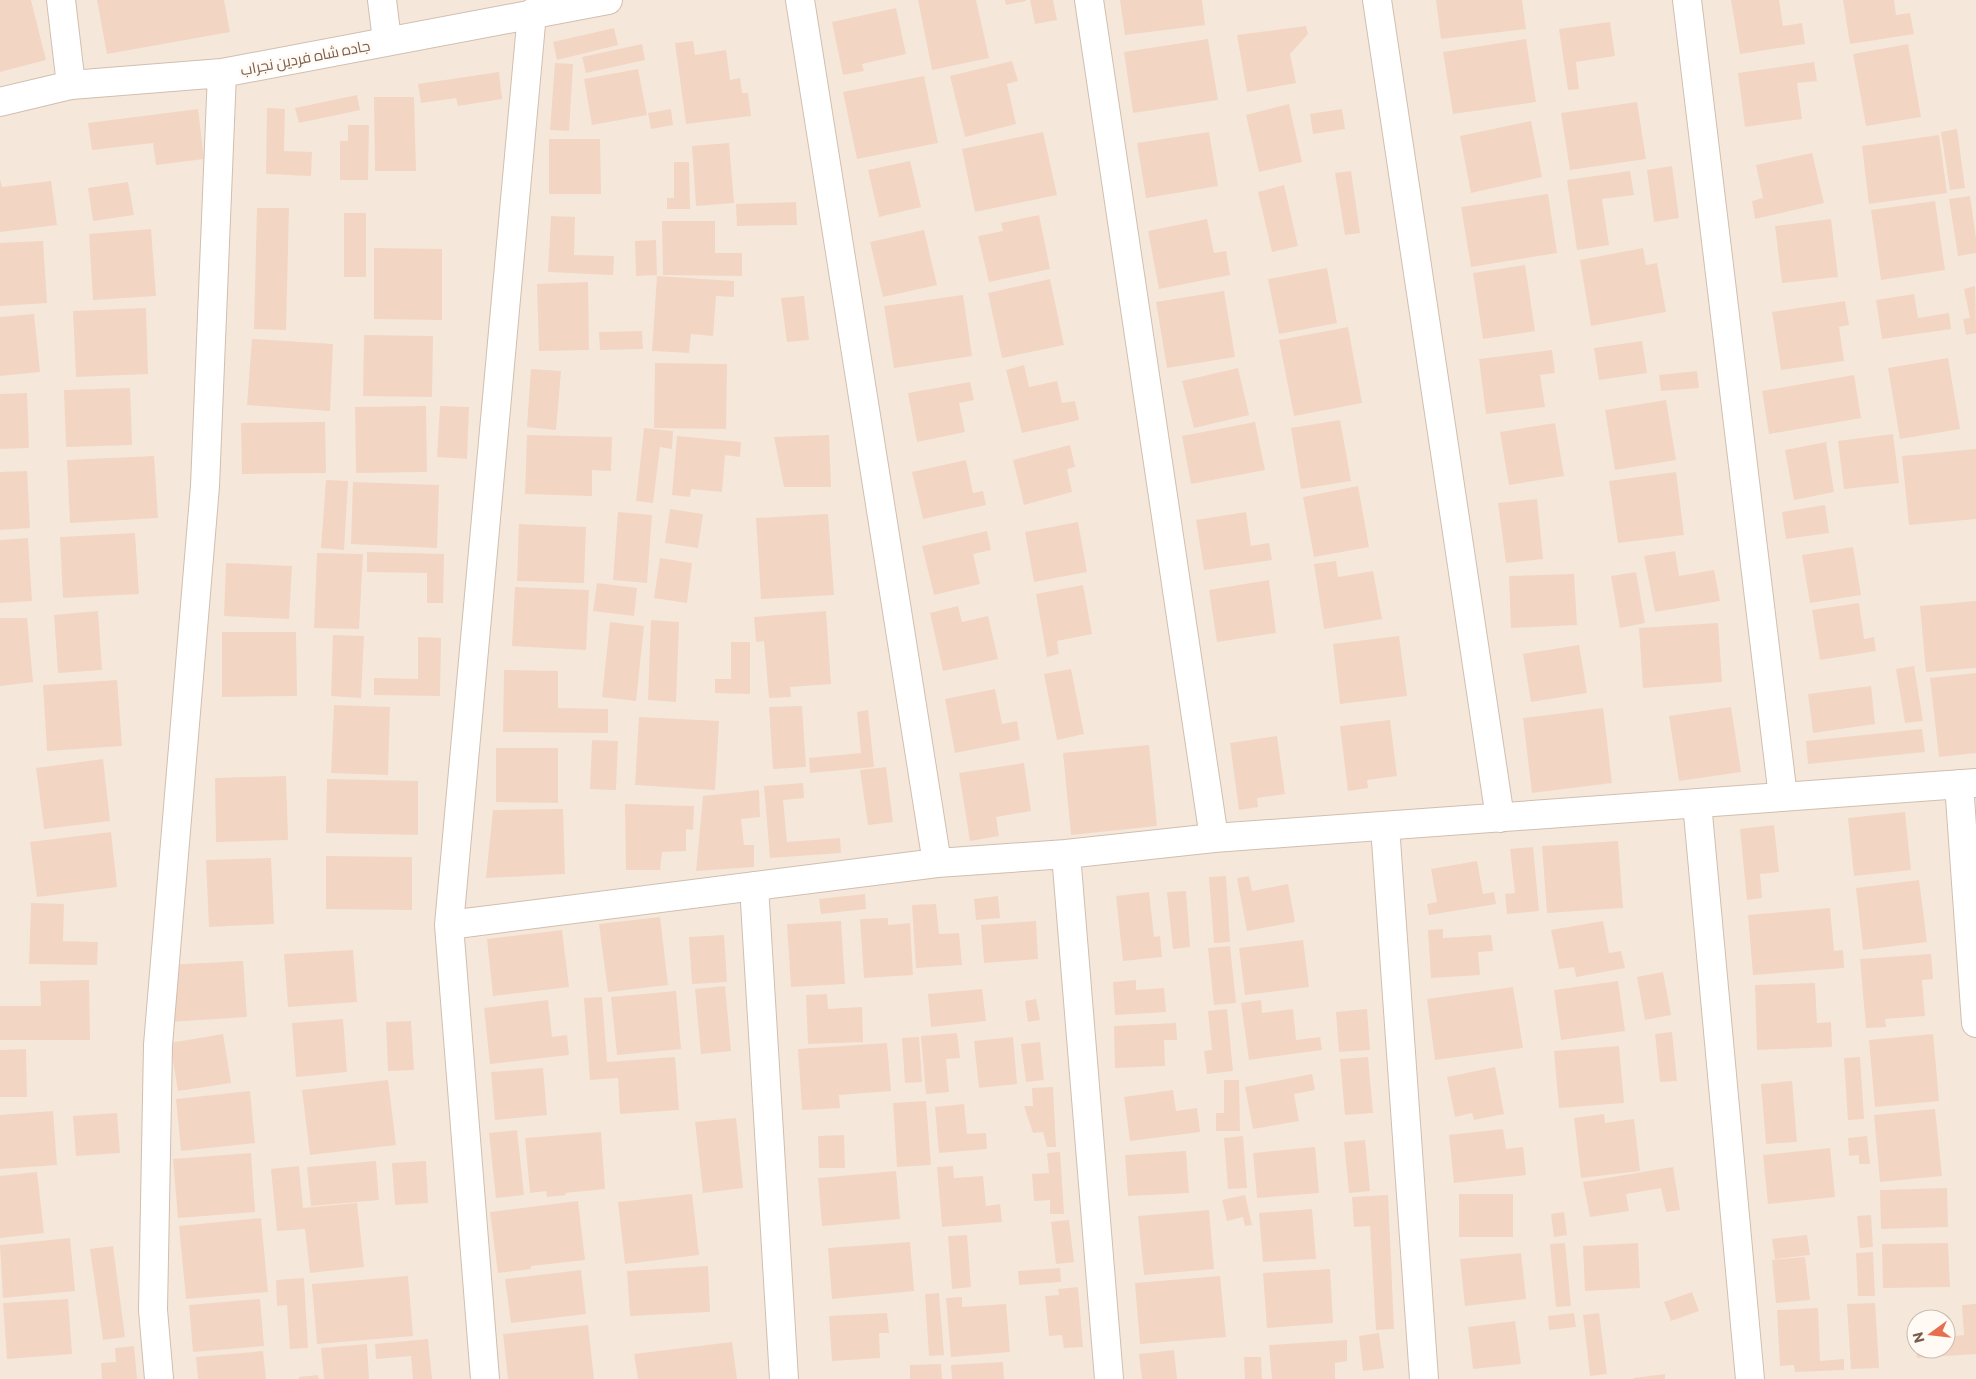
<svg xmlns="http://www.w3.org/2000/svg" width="1976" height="1379" viewBox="0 0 1976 1379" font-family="Commissioner,Cairo,sans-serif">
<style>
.residential{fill:#f5e8da;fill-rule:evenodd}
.building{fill:#f3d5c3}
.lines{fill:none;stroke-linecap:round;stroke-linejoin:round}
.street-casing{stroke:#d1beb0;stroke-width:30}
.street{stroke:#fff;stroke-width:28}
.labels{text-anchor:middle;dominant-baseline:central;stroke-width:5;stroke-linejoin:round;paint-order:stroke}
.street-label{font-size:15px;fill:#7a5c4d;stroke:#fffaf3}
</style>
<rect width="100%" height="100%" fill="#fdf6ec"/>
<path class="residential" d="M0,0H1976V1379H0ZM1916,1319H1946V1349H1916Z"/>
<path class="building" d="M0,0H31L46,60L0,72Z
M97,0H224L230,32L107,54Z
M918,0H976L989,58L932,70Z
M1005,0H1026V1L1006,5Z
M1030,0H1053L1057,20L1035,24Z
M1120,0H1202L1205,25L1125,35Z
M1436,0H1522L1526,29L1441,39Z
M1731,0H1779L1783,26L1802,23L1805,44L1740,54Z
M1843,0H1894L1896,15L1910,13L1914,34L1850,44Z
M896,8L906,54L862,64L864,71L843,75L832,22Z
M1610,22L1615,56L1576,62L1579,89L1568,90L1559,29Z
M1306,26L1308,34L1290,54L1296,83L1247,92L1237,35Z
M614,28L618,45L557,60L553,42Z
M1208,39L1218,100L1133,113L1124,52Z
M1526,39L1536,102L1453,114L1443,52Z
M693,41L695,55L726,50L730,80L740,78L742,93H748L751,116L686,124L675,43Z
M642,44L645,60L586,73L582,57Z
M1908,44L1921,117L1866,126L1853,54Z
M1012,61L1018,81L1007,84L1016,124L965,137L950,76Z
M1814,62L1817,81L1797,83L1802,119L1745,127L1738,73Z
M555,63L573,64L569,131L550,130Z
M638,69L647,115L592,125L584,79Z
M499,72L502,99L458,106L456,98L421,103L418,84Z
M924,76L938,143L857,159L843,92Z
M357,95L360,110L299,123L295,108Z
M374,97H414L416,171H375Z
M1637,102L1646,159L1570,170L1561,113Z
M1289,104L1302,162L1259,172L1246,115Z
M267,108L285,109L284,151L312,152L311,176L266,174Z
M198,109L204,159L156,165L153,143L92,150L88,123Z
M671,109L673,125L651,129L648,113Z
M1342,109L1345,129L1313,134L1310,114Z
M1531,121L1542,177L1471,193L1460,136Z
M348,125H369L368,180H340V141H348Z
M1957,129L1965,188L1950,190L1941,132Z
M1043,132L1057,195L975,212L962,149Z
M1209,132L1218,186L1146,198L1137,143Z
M1939,135L1947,193L1869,204L1862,146Z
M549,139H600L601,194H549Z
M729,143L734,203L696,206L692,146Z
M1812,153L1824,203L1755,219L1752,201L1763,198L1756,165Z
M910,161L921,207L879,217L868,170Z
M674,162H689L690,209H667V198H674Z
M1672,166L1679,218L1654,222L1647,170Z
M1351,171L1360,233L1345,235L1335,173Z
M1630,171L1634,195L1602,199L1609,245L1577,250L1567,180Z
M0,179L2,187L51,181L57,225L0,232Z
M128,182L134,215L93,221L88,188Z
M1284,185L1298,246L1272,252L1258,192Z
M1548,194L1557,253L1471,267L1461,207Z
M1970,196L1976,239V253L1958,256L1949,199Z
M1935,201L1945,270L1881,280L1871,210Z
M796,202L797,225L737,226L736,204Z
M257,208H289L286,330L254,329Z
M344,213H366V277H344Z
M1039,215L1050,269L989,282L978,236L1003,231L1001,223Z
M551,216L575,217L574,255L614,256L613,275L548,272Z
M1207,219L1214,253L1226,251L1230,275L1159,289L1148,231Z
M1831,219L1838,277L1782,283L1775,226Z
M662,221H715V253H742V276L663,275Z
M151,229L156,296L93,300L89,234Z
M924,230L937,285L883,297L870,242Z
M656,240L657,275L636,276L635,241Z
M43,241L47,303L0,306V243Z
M374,248L442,249V320L374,319Z
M1643,248L1646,265L1657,263L1666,312L1591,326L1580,260Z
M1525,265L1535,331L1483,339L1473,273Z
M1327,268L1337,323L1279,334L1268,279Z
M657,276L734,281V297L716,296L713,336L691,334L689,353L652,351Z
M1050,279L1064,345L1002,358L988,293Z
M588,282L589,350L539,351L537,284Z
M1975,286L1976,333L1966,335L1963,319L1970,318L1964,289Z
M1224,291L1235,357L1167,368L1156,302Z
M1914,294L1918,318L1949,313L1951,329L1882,339L1876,300Z
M963,295L972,356L894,368L884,306Z
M804,296L809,340L787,342L781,298Z
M1845,301L1849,325L1839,327L1844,361L1781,370L1772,312Z
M146,308L148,374L76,377L73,311Z
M34,314L40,372L0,376V317Z
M1348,327L1362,403L1294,416L1279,340Z
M642,331L643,349L600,350L599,332Z
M364,335L433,336L432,397L363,396Z
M252,339L333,344L330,411L247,405Z
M1642,341L1647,373L1599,380L1594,348Z
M1552,350L1555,373L1540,375L1545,407L1486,414L1479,359Z
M1948,358L1960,429L1900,439L1888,368Z
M655,363L727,364L726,429L654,428Z
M1024,365L1029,387L1057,381L1062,403L1075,401L1079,420L1022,433L1006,370Z
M1238,368L1249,415L1194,428L1182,381Z
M531,369L561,371L556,430L527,427Z
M1697,371L1699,388L1661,391L1659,375Z
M1854,375L1861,418L1769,434L1762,391Z
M970,382L974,400L959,403L965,432L917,442L908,393Z
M130,388L132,445L66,447L64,390Z
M27,393L29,448L0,449V394Z
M1666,400L1676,460L1615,470L1605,410Z
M426,406L427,472L356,473L355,407Z
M440,406L469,407L467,459L437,457Z
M1340,420L1351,481L1301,489L1291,428Z
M325,422L326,473L242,474L241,423Z
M1255,422L1265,470L1191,484L1182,436Z
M1555,423L1564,476L1509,485L1500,432Z
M644,428L673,431L672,449L660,447L653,503L636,501Z
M1893,434L1899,483L1844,489L1838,441Z
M527,435L612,437L611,471L592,470V496L525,494Z
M829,435L831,487H784L774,437Z
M677,436L741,442L740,457L725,455L722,492L691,489L690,497L672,495Z
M1826,442L1834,492L1794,500L1785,450Z
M1070,445L1075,467L1067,469L1072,492L1024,505L1013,460Z
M1976,449V519L1909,525L1902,456Z
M154,456L158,518L70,523L67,460Z
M966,460L973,493L983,491L986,505L923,519L912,472Z
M27,471L30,528L0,530V472Z
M1676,472L1684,535L1618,543L1609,481Z
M326,480L348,481L344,550L321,548Z
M353,482L439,485L437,548L351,544Z
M1358,486L1369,547L1314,557L1303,497Z
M1537,499L1543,559L1506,563L1498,503Z
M1825,505L1829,533L1786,539L1782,512Z
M670,509L703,514L698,548L665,543Z
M618,512L652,515L647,583L613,580Z
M1246,512L1251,546L1269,543L1272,560L1204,570L1196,520Z
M828,514L834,595L761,599L756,518Z
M1078,522L1087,572L1034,582L1025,532Z
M519,524L586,527L584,583L517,581Z
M987,531L991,550L973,554L980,584L934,595L922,546Z
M135,533L139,594L63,598L60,537Z
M28,538L32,601L0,603V540Z
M1853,547L1861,595L1810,603L1802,555Z
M1675,551L1679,576L1714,570L1720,601L1655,612L1644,556Z
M367,552L444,554L443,603H427V573L367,572Z
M317,553L363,554L359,629L314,628Z
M660,558L692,563L687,603L654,598Z
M1336,561L1338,577L1373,571L1382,619L1324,629L1314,564Z
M226,563L292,566L289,619L224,616Z
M1636,572L1645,623L1620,628L1611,576Z
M1574,574L1577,625L1511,628L1509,576Z
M1269,580L1276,633L1217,642L1209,590Z
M597,583L637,588L634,616L593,611Z
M1083,585L1092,634L1057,641L1059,654L1047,657L1036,594Z
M515,587L589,590L586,650L512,646Z
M1976,601V668L1926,672L1920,606Z
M1859,603L1864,639L1874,637L1876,651L1820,660L1812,610Z
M958,606L962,622L988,616L998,659L943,671L930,613Z
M98,611L102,670L58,673L54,615Z
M826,611L831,684L790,687L791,697L769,698L764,641L756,642L754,617Z
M0,618H27L33,682L0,686Z
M651,620L679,622L676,702L648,700Z
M610,622L644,626L636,701L602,697Z
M1718,623L1722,682L1643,688L1639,628Z
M222,632H296L297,696L222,697Z
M333,635L364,636L361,698L331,696Z
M1399,636L1407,696L1340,704L1333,644Z
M418,637L441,638L440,696L374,695V678L418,679Z
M731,642H750V694L715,693V679H731Z
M1579,645L1587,693L1531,702L1523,654Z
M1914,666L1923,721L1905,723L1896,669Z
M1071,669L1084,734L1057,740L1044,674Z
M504,670L558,671V708L608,709V733L503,732Z
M1976,673V753L1939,757L1930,678Z
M117,680L122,746L47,751L43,685Z
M1871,686L1875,724L1813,733L1808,694Z
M995,689L1002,724L1017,721L1020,740L955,753L945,699Z
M334,705L390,707L388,775L331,773Z
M802,706L806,767L773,769L769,707Z
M1731,707L1741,772L1679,781L1669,716Z
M1603,708L1612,783L1532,793L1523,718Z
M868,710L874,767L810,773L809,758L861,753L857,712Z
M639,717L719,721L715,790L635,785Z
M1390,720L1397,776L1367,780L1368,788L1348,791L1340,726Z
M1922,729L1925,752L1808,764L1806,741Z
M1277,736L1285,794L1257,798L1258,807L1239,810L1230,743Z
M592,740L618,741L616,790L590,789Z
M1149,745L1157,826L1071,835L1063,753Z
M496,748H558V803L496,802Z
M103,759L110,821L44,829L36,768Z
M1024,763L1031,811L996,817L999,836L970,841L959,773Z
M886,767L893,822L868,825L860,770Z
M286,776L288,840L216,842L215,778Z
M327,779L418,781V835L326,833Z
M803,783L804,798L783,800L787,842L840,838L841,853L770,858L764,786Z
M759,790L760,817L741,819L744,845H754V867L696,871L703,796Z
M625,804L694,806L693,830L686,829V851L662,852L660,870H626Z
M563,809L565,874L486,878L493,810Z
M1905,812L1911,870L1854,876L1848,818Z
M1774,825L1779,872L1760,874L1762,898L1747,900L1740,829Z
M111,832L117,887L37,897L30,842Z
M1618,841L1623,908L1547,913L1542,846Z
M1533,847L1539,911L1507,914L1505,894L1515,893L1510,849Z
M326,856L412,857V910L326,909Z
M271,858L274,924L209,927L206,860Z
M1477,861L1483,894L1494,892L1496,904L1429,915L1427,904L1437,902L1431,869Z
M1226,876L1230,942L1214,943L1209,877Z
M1249,876L1252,891L1288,884L1295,922L1247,931L1237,878Z
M1919,880L1927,942L1863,950L1856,888Z
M1186,891L1190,947L1173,949L1167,892Z
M1149,892L1154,937L1160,936L1162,957L1123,961L1116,896Z
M865,894L866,909L821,914L819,899Z
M998,896L1000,918L976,920L974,899Z
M31,903L64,904L63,941L98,942L97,965L29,964Z
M936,904L939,934L959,933L962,965L916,968L912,905Z
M1830,908L1834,951L1843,950L1844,968L1753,975L1748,915Z
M660,917L668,985L608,992L599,924Z
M888,918V925L910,923L913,975L864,978L860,919Z
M841,921L845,984L791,987L787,924Z
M1036,921L1038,959L984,963L981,925Z
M1603,921L1609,953L1621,951L1625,968L1576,977L1574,967L1559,969L1551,930Z
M1443,929V938L1491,935L1493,951L1478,952L1480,975L1431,978L1428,930Z
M562,930L569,987L493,996L487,939Z
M724,935L727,982L692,984L689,937Z
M1303,940L1309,987L1245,995L1239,948Z
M1230,946L1236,1003L1214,1005L1208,948Z
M353,950L357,1002L288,1007L284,954Z
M1931,954L1933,979L1922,980L1925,1016L1885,1019L1886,1027L1866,1028L1860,959Z
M243,961L247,1017L170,1022L166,965Z
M1663,972L1671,1015L1645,1020L1637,977Z
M89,980L90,1040H0V1006H41L40,981Z
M1136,980V990L1164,988L1166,1012L1115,1015L1113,982Z
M1618,981L1625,1031L1561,1040L1554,990Z
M1815,983L1817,1023L1831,1022L1832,1047L1757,1050L1755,985Z
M725,986L731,1051L701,1054L695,989Z
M1513,987L1523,1048L1435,1060L1427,999Z
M982,989L986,1021L931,1027L928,994Z
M676,991L681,1049L617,1055L611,997Z
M827,994L828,1009L862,1007L863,1042L808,1044L806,995Z
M602,997L607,1062L675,1057L679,1110L620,1114L618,1078L590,1080L584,998Z
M1036,999L1040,1020L1028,1022L1025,1001Z
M548,1000L552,1037L567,1035L569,1055L490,1064L484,1008Z
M1261,1000L1262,1013L1293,1009L1296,1040L1320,1037L1322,1050L1249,1060L1241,1003Z
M1227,1009L1233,1071L1207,1074L1204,1051L1212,1050L1208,1011Z
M1367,1009L1370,1050L1339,1052L1336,1012Z
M343,1019L347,1072L296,1077L292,1023Z
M411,1021L414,1070L388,1071L386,1022Z
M1176,1023L1177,1040H1164L1165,1066L1115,1068L1114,1026Z
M1672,1032L1677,1081L1660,1082L1655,1034Z
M957,1033L960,1058L946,1059L949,1092L926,1094L921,1036Z
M223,1034L231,1083L178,1091L170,1043Z
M1933,1034L1939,1101L1875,1107L1869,1040Z
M919,1037L922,1082L905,1083L902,1038Z
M1013,1037L1017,1084L979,1088L974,1041Z
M1040,1042L1044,1080L1026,1082L1021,1044Z
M887,1043L891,1091L839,1095L840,1108L802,1110L798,1049Z
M1619,1046L1624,1103L1559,1108L1554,1051Z
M26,1049L27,1097H0V1050Z
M1368,1057L1373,1113L1345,1115L1340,1059Z
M1860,1057L1864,1119L1848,1120L1844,1058Z
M1495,1067L1504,1114L1474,1120L1472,1113L1455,1117L1447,1077Z
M543,1068L547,1115L495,1120L491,1072Z
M1312,1074L1315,1090L1294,1094L1299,1121L1253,1129L1245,1087Z
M388,1080L396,1145L310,1155L302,1090Z
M1224,1080H1239L1240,1131H1216V1113H1224Z
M1792,1081L1797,1142L1766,1144L1761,1084Z
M1053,1087L1056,1147H1047L1043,1132L1033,1133L1024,1106H1033L1032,1088Z
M1173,1090L1176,1111L1197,1108L1200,1132L1130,1141L1124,1097Z
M250,1091L255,1143L181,1151L176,1099Z
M926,1101L931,1165L897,1167L893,1103Z
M964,1104L967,1134L986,1133L987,1149L939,1153L935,1107Z
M1935,1109L1942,1176L1880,1182L1874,1115Z
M53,1111L57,1165L0,1169V1115Z
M117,1113L120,1153L76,1156L73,1116Z
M1604,1114L1605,1123L1634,1119L1640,1171L1581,1178L1574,1118Z
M736,1118L743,1188L703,1193L695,1122Z
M1503,1129L1506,1149L1523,1147L1526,1175L1454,1183L1449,1135Z
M517,1130L524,1195L496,1198L489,1133Z
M601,1132L605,1189L565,1193L566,1195L547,1197L546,1191L530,1193L525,1138Z
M844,1135L845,1168H819L818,1136Z
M1243,1136L1247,1188L1228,1189L1224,1138Z
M1867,1136L1870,1164H1859V1155L1849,1156L1848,1138Z
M1365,1140L1370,1191L1349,1193L1344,1142Z
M1315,1147L1319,1193L1257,1198L1253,1153Z
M1830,1148L1835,1197L1768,1204L1763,1155Z
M1186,1151L1189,1193L1128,1196L1125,1155Z
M1060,1152L1064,1214H1050V1200L1034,1201L1032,1174L1049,1173L1047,1153Z
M251,1153L255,1212L178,1218L173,1159Z
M376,1161L379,1200L311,1206L307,1167Z
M426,1161L428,1203L395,1205L392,1163Z
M299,1166L303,1208L357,1203L364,1267L310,1273L305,1229L277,1231L271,1169Z
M953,1166L954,1178L983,1176L986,1206L1000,1204L1002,1222L942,1227L937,1167Z
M1673,1167L1680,1210L1666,1212L1661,1188L1626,1194L1629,1211L1590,1217L1583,1182Z
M896,1171L900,1219L822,1226L818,1178Z
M37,1172L44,1233L0,1238V1176Z
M1947,1188L1948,1227L1881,1229L1880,1190Z
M692,1194L699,1255L625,1264L618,1202Z
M1459,1194H1513V1237H1459Z
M1245,1195L1252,1225L1245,1226L1243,1217L1227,1221L1222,1200Z
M1388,1195L1394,1329L1376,1330L1370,1226L1354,1227L1352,1197Z
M578,1201L585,1260L531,1266V1269L498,1273L490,1212Z
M1312,1209L1316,1259L1263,1262L1259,1213Z
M1209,1210L1214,1269L1144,1275L1138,1216Z
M1564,1212L1567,1235L1554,1237L1551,1214Z
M1871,1215L1873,1247L1860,1248L1857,1216Z
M261,1218L268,1292L186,1299L179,1226Z
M1069,1220L1074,1262L1056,1264L1051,1222Z
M967,1235L971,1287L952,1289L948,1236Z
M1807,1235L1810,1255L1775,1259L1772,1239Z
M70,1238L75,1291L3,1298L0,1245Z
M910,1242L914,1291L832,1299L828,1248Z
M1565,1243L1571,1306L1556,1307L1550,1244Z
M1638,1243L1640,1288L1585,1291L1583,1246Z
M1948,1243L1950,1287L1883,1288L1882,1244Z
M113,1246L125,1337L103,1340L90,1249Z
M1873,1252L1875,1296H1858L1856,1253Z
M1521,1253L1526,1299L1465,1306L1460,1259Z
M1805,1257L1810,1300L1776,1303L1772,1260Z
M708,1266L710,1312L630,1316L627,1271Z
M1060,1268L1061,1282L1019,1285L1018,1271Z
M1330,1269L1333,1323L1267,1328L1263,1273Z
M581,1270L586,1314L511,1323L505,1279Z
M408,1276L413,1336L317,1344L312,1284Z
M1220,1276L1226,1337L1140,1344L1135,1283Z
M304,1278L308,1348L290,1349L287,1305L277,1306L276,1280Z
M1078,1287L1083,1347L1064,1348L1062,1335L1049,1336L1045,1296L1059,1295L1058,1289Z
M1692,1292L1699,1311L1671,1321L1664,1302Z
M939,1293L944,1355L929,1356L925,1294Z
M962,1297V1307L1006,1304L1010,1352L951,1357L946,1298Z
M68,1299L72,1354L7,1359L3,1303Z
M260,1299L264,1346L193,1352L189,1305Z
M1875,1303L1879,1368L1851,1369L1847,1304Z
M1976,1304V1354L1917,1358L1916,1349H1946V1337L1964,1335L1962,1305Z
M1818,1308L1820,1361L1844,1359V1370L1795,1372L1794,1365L1780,1366L1777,1310Z
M887,1313L889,1333H879L880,1358L832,1361L829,1316Z
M1574,1313L1576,1327L1549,1330L1548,1316Z
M1599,1313L1607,1374L1590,1376L1583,1315Z
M1515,1321L1521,1364L1473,1369L1468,1327Z
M588,1325L594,1379H508L503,1334Z
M1379,1333L1384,1368L1363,1371L1359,1336Z
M428,1339L432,1379H413L411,1356L376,1359L375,1344Z
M1347,1340V1361L1335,1363V1379H1272L1269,1345Z
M732,1342L737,1379H638L634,1354Z
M367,1344L369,1379H324L321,1348Z
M134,1346L137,1379H102L101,1363L116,1362L115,1348Z
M1174,1350L1177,1379H1142L1139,1354Z
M263,1351L266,1379H198L196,1357Z
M1244,1357H1261L1262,1379H1245Z
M1003,1362L1004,1379H952L951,1365Z
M941,1364L942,1379H910V1365Z
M1665,1374V1379H1634L1633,1378Z
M318,1375L319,1379H299V1377Z"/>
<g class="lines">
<g class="street-casing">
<path id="street" d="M61,0L71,85
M382,0L387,40
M800,0L937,863
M1089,0L1214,838
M1377,0L1500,818
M1687,0L1783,797
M0,102L71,85L222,73L608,0
M1959,784L1976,1023
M1697,803L1750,1379
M1385,826L1424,1379
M1066,854L1109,1379
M754,886L784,1379
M449,925L937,863L1066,854L1214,838L1976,783
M159,1379L153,1310L158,1045L205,486L222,73
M485,1379L449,925L532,13"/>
</g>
<use href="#street" class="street"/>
</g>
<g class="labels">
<g class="street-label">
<text transform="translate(305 57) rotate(-11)">جاده شاه فردین نجراب</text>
</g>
</g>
<g transform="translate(1931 1334) rotate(255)"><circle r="24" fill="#fffaf3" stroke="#cabbb1"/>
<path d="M0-4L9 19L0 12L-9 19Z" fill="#e76f51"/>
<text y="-8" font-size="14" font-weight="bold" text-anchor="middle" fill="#7a5c4d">N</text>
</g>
</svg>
